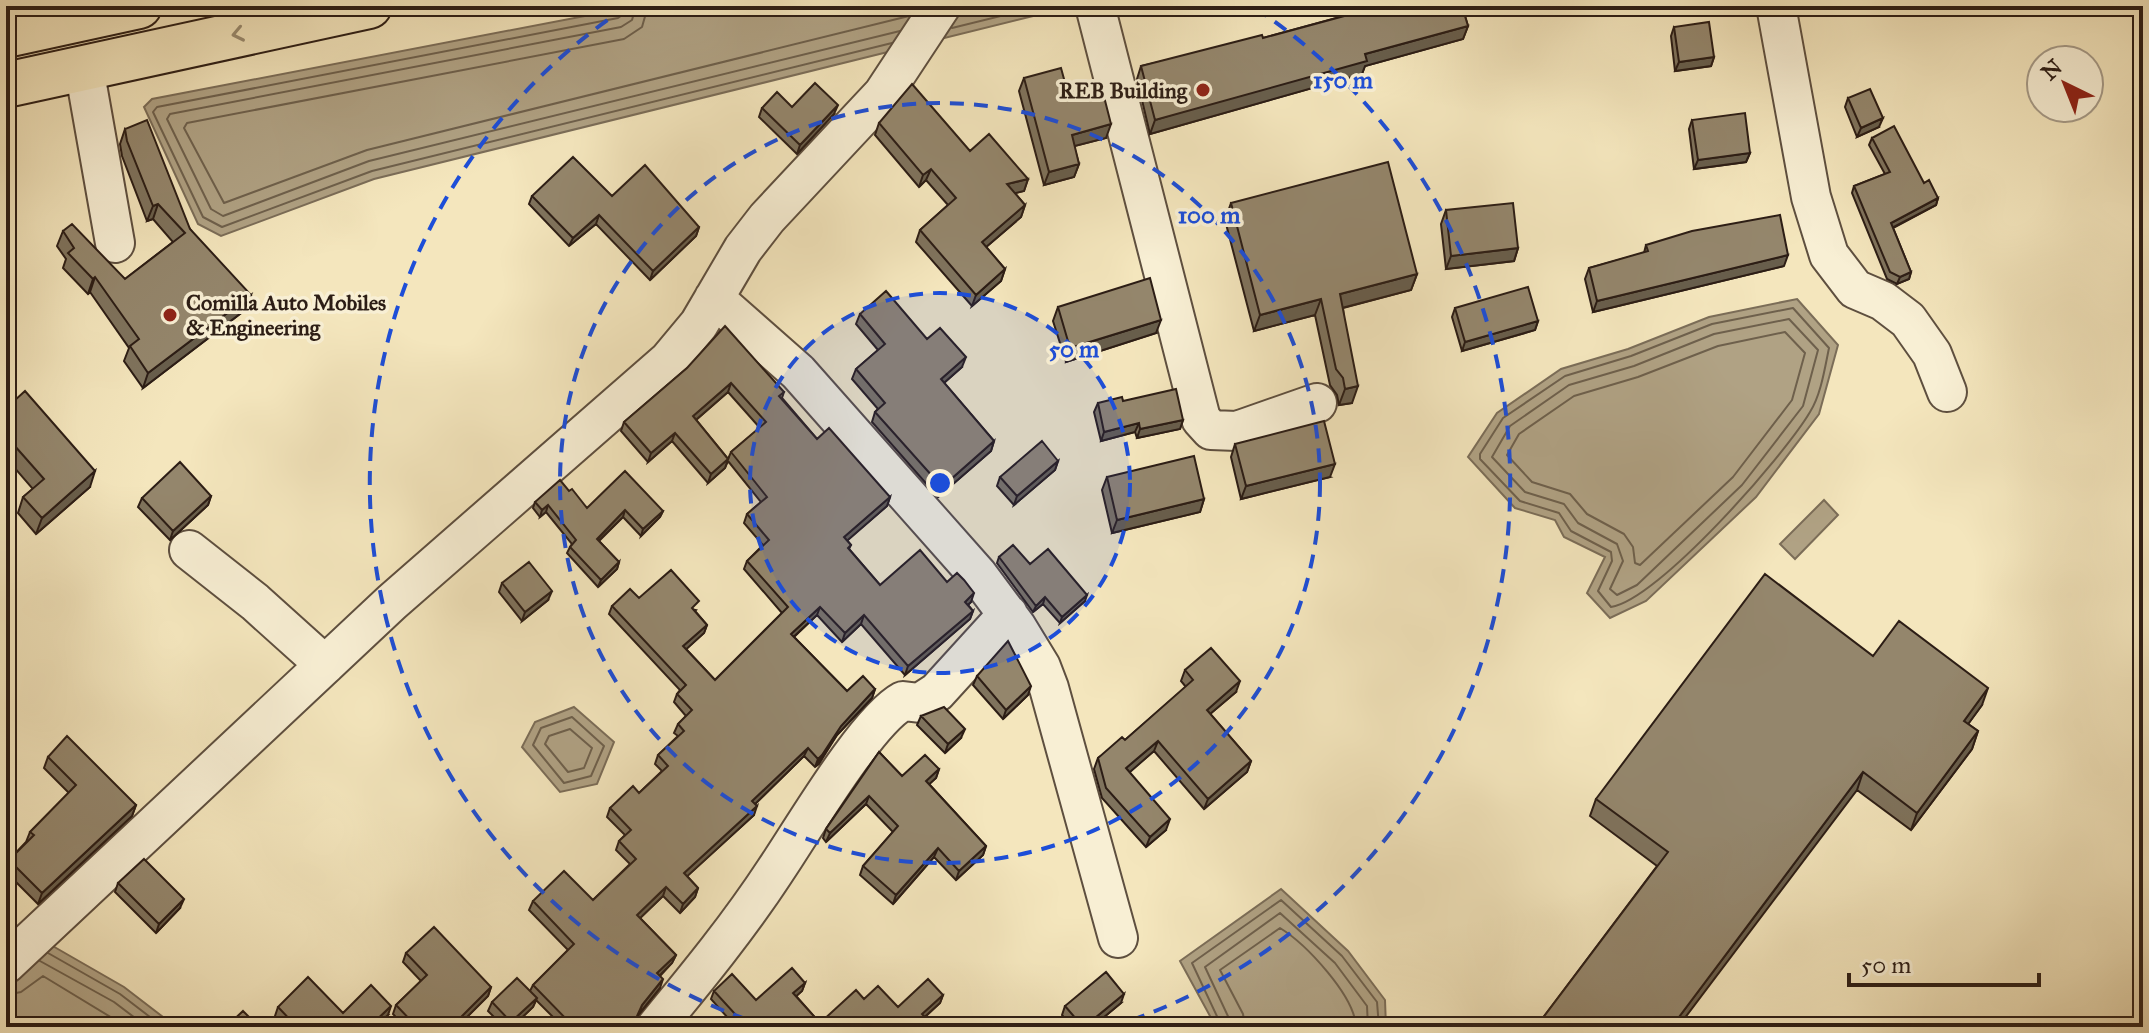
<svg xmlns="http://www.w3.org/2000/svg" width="2149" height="1033" viewBox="0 0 2149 1033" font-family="'IM FELL Great Primer',serif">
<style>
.water{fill:#b0a284;stroke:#7b6d58;stroke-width:2}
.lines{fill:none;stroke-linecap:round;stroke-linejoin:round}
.shore{stroke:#6e604c;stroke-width:2}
.minor-casing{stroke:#5e4f3f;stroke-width:42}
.highway-casing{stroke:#2c1d15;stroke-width:48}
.minor{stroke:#f8efd4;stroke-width:38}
.highway{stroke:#f4e6bd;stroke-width:44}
.wall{fill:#7f735d;stroke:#2c1d15;stroke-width:2;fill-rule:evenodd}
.shaded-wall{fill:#685e4c;stroke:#2c1d15;stroke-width:2}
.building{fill:#94866c;stroke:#2c1d15;stroke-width:2}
.oneway{stroke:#9a8c71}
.ring{fill:none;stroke:#1d4ed8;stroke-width:4;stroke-dasharray:14 10}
.poi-dot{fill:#8f2418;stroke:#f8efd4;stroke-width:3}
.labels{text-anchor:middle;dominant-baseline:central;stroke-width:7;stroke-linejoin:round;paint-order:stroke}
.poi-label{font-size:22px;font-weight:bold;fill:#2c1d15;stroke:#f8efd4;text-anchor:end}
.centre{fill:#1d4ed8;stroke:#f8efd4;stroke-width:4}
.ring-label{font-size:24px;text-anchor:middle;font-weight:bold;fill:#1d4ed8;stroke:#f8efd4;stroke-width:7;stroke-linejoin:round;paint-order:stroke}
</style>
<rect width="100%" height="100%" fill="#f4e6bd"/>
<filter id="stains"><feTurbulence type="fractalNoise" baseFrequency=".0025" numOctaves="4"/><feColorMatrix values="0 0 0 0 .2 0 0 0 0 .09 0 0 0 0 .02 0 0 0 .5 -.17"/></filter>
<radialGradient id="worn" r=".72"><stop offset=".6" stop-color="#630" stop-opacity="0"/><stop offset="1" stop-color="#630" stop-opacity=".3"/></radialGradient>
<path class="water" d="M637,6H1074L374,179L221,236L198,224L144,107L152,99Z
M1797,299L1838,345L1819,414L1756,497L1646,601L1610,618L1587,593L1605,557L1564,537L1555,520L1515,508L1468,457L1497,413L1561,369L1628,349L1709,317Z
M1824,500L1838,515L1795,559L1780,544Z
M574,707L614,742L597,784L560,792L522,747L535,722Z
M1281,889L1348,951L1385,1000L1386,1027H1216L1180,961Z
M37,937L124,987L176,1027H6V968Z"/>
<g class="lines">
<path class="shore" d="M626,6L625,13L618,18L157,107L153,112L203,217L222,227L372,171L892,43
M636,6L632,20L621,27L170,114L167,119L211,209L223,216L369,161L900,31
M648,6L642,27L624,39L187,123L184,128L224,203L367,150L909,16
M952,28L1041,6
M1793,308L1829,348C1825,367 1821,395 1810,412C1784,456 1658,600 1611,607L1598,591L1612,561L1611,552L1571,531L1559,513L1520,501L1480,459V454L1503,418L1565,376L1631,356L1712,324Z
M1789,319L1818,350L1803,406L1742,485L1637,585L1617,595L1610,589L1623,561L1617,544L1578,523L1564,504L1525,492L1492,457L1510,426L1569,385L1634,366L1714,334Z
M1785,332L1805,353L1792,400L1733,477L1640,565L1635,563L1633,547L1624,534L1587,514L1570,494L1532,482L1507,455L1519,434L1574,396L1638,377L1718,346Z
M572,717L604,746L591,776L564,783L533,745L541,728Z
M570,729L592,748L584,768L568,772L545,744L549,736Z
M48,953L120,994L163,1027
M40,961L114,1002L147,1027
M6,995L21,992L43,976L127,1027
M1222,1027L1192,963L1281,900L1342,956L1377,1002L1379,1027
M1233,1027L1205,967L1280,913L1335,963L1367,1006L1368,1027
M1245,1027L1243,1014L1220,970L1280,928C1306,944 1355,996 1356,1027"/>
<g class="minor-casing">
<path id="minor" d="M1095,6L1201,419L1211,430L1237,431L1317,403
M1776,6L1811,197L1829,255L1855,289L1883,301L1908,320L1932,354L1947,392
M84,68L115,243
M714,298L798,372L978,575L1016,626L1041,667L1049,688L1118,938
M189,550L255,602L325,665
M6,964L392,602L669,360L699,324L743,249L767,218L883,94L941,6
M656,1027C698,976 739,926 775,871C801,833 866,721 903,701L920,703L937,692L1008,614"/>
</g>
<g class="highway-casing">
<path id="highway" d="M6,35L139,6
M6,85L369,6"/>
</g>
<use href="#minor" class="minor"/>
<use href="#highway" class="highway"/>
</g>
<path class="wall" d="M1362,6H1462L1468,26L1463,39L1365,66L1362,74L1150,134L1137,79L1141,66L1263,38L1362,11Z
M1674,27L1714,57L1711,66L1675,71L1671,36Z
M1024,78L1067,90L1106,138L1074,146L1079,164L1074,177L1044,185L1019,91Z
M1848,98L1879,127L1857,137L1845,107Z
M792,107L834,114L797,154L759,117L762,108Z
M1692,120L1750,153L1746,162L1694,169L1689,129Z
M879,123L970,151L1028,179L1024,191L1015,193L1025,205L1021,217L986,247L1005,269L1001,281L972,306L916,242L920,230L948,205L926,180L919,187L875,135Z
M125,129L190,229L245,310L143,388L124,361L129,348L90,292L88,294L63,268L66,259L57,246L63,231L125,279L173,242L153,219L147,221L122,156L120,144Z
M1872,138L1924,183L1938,198L1936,205L1893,228L1911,272L1909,279L1897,284L1887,279L1852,193L1854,186L1885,174L1869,145Z
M532,196H612L699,227L696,236L650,280L596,224L569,246L529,204Z
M1231,203L1417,274L1411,290L1343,308L1352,403L1339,405L1337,395L1330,385L1315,315L1254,331L1225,220Z
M1446,210L1518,248L1514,261L1446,269L1441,224Z
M1646,245L1784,266L1593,312L1585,279L1589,268L1644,253Z
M1058,307L1156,333L1066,362L1053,321Z
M1455,308L1538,321L1535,330L1462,351L1452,317Z
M860,314L927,339L962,367L944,383L994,441L991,451L938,497L872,422L875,412L878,409L852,379L856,369L878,350L856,324Z
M687,368L784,392L782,398L817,439L890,497L887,506L847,540L851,545L849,549L880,585L947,582L971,602L968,605L973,611L970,619L905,675L861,624L842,642L817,615L794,637L847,691L875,689L872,698L837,735L819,764L815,767L804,756L755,804L754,815L687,876L698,888L695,897L680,913L663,896L640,918L676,955L672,963L660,976V988L639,1014L638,1016V1027H563L536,1000L533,1007L512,1027H504L488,1011L492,1002L530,991L533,985L568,950L529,910L533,901L593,900L630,864L616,850L619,841L625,835L607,817L610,808L639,793L662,771L655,764L658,755L678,736L674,733L678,724L686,716L674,702L677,694L680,690L609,614L612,606L639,598L696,610L695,611L707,625L704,633L686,649L715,680L782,613L744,569L747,561L763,545L744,523L747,514L761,502L728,461L725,468L708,483L672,441L648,462L621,431L624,422ZM728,392L760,428L731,452L728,459L696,420Z
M6,378L13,402L90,487L36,534L18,513L23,497L33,489L6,458Z
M1098,403L1183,420L1180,429L1137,438L1135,432L1101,441L1094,412Z
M1235,444L1330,477L1241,499L1231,457Z
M1058,461L1055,470L1014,505L997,486L1000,477Z
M1107,477L1204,499L1200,512L1112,533L1102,490Z
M569,491L587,508L663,511L660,517L641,536L623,517L599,541L619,562L617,569L598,587L567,553L570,547L572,544L546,512L540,517L533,508L535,502Z
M211,496L208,505L170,540L138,507L142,498Z
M999,557L1030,564L1085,601L1060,623L1043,604L1033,612L997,563Z
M502,583L548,600L522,621L499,592Z
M1873,656L1982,705L1968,724L1978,731L1972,749L1911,830L1857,790L1536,1027L1657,866L1590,816L1596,799Z
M1185,670L1236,692L1210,714L1251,761L1247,772L1204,809L1154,751L1129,772L1166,830L1146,847L1102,798L1094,769L1098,758L1125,740L1186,687L1181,681Z
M977,676L1028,695L1003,719L973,685Z
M921,716L961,738L945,753L917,725Z
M879,752L902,776L939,769L936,778L929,784L986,846L983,855L956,880L934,857L893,904L860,875L863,866L893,832L866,804L826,842L823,838L826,829Z
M48,757L136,805L132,816L38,904L6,872V867L9,860L26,842L30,832L69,793L44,768Z
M118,883L180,908L156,933L115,892Z
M406,953L491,987L488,996L457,1027H405L393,1014L396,1005L421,981L403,962Z
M805,983L802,991L796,996L820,1023L864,999L898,1007L943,995L940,1003L925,1017L934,1027H736L711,999L714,991L756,1000Z
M1121,1003L1092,1027H1072L1062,1015L1065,1006Z
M278,1007L343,1013L388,1015L375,1027H285L275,1016Z"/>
<path class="shaded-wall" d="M1468,26L1463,39L1365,66L1362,74L1150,134L1155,120L1365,54Z
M1714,57L1711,66L1675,71L1679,62Z
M838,105L834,114L797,154L800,145Z
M1883,118L1879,127L1857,137L1861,128Z
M1111,124L1106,138L1067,148L1072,135Z
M1750,153L1746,162L1694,169L1698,160Z
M1079,164L1074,177L1044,185L1049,172Z
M931,169L926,180L919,187L923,175Z
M1028,179L1024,191L1003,196L1007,184Z
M1938,198L1936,205L1888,230L1891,223Z
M158,204L153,219L147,221L153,206Z
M1025,205L1021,217L978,254L982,242Z
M599,215L596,224L569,246L573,238Z
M699,227L696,236L650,280L653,271Z
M1518,248L1514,261L1446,269L1451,256Z
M1788,255L1784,266L1593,312L1597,301Z
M1005,269L1001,281L972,306L976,295Z
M1911,272L1909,279L1897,284L1900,277Z
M1417,274L1411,290L1334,310L1340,294Z
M95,277L90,292L88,294L93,279Z
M251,295L245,310L143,388L148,373Z
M1321,299L1315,315L1254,331L1260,315Z
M1161,320L1156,333L1066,362L1070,348Z
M1538,321L1535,330L1462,351L1465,342Z
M966,357L962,367L937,389L941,379Z
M731,383L728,392L690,425L693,416Z
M1358,386L1352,403L1339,405L1345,389Z
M1183,420L1180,429L1137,438L1140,429Z
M1139,423L1135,432L1101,441L1104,432Z
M675,433L672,441L648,462L651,453Z
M994,441L991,451L938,497L942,487Z
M728,459L725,468L708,483L711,474Z
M1058,461L1055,470L1014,505L1017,496Z
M1335,464L1330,477L1241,499L1246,486Z
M95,471L90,487L36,534L42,518Z
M211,496L208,505L170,540L173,531Z
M890,497L887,506L841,546L844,537Z
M1204,499L1200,512L1112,533L1117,520Z
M548,505L546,512L540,517L542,510Z
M625,510L623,517L594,545L597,539Z
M663,511L660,517L641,536L643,529Z
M619,562L617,569L598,587L601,580Z
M552,591L548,600L522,621L525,612Z
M974,593L971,602L962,610L965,602Z
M1087,595L1085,601L1060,623L1062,617Z
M1045,597L1043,604L1033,612L1036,606Z
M820,607L817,615L788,642L791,634Z
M973,611L970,619L905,675L908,666Z
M864,615L861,624L842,642L845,633Z
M707,625L704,633L680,655L683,646Z
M1240,681L1236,692L1203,720L1207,710Z
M1031,686L1028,695L1003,719L1006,710Z
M1988,688L1982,705L1958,738L1964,721Z
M875,689L872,698L837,735L815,767L818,759L841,726Z
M965,729L961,738L945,753L948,744Z
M1978,731L1972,749L1911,830L1917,813Z
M1158,741L1154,751L1122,779L1126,768Z
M808,748L804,756L749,810L752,801Z
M1251,761L1247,772L1204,809L1208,799Z
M939,769L936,778L923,790L926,781Z
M1863,772L1857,790L1678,1027L1679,1017Z
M869,796L866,804L826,842L830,833Z
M136,805L132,816L38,904L42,893Z
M757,806L754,815L681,882L684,873Z
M1170,819L1166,830L1146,847L1150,837Z
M986,846L983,855L956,880L959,871Z
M938,848L934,857L893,904L896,895Z
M666,887L663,896L634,924L637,915Z
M698,888L695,897L680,913L683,904Z
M184,899L180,908L156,933L159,924Z
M676,955L672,963L654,981L657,973Z
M663,979L660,988L639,1014L642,1005Z
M805,983L802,991L790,1002L793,993Z
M491,987L488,996L457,1027H451Z
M1124,994L1121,1003L1092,1027H1084Z
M943,995L940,1003L919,1022L922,1014Z
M537,998L533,1007L512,1027H510L511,1022Z
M391,1006L388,1015L375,1027H369Z"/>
<path class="building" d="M1369,6H1462L1468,26L1365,54L1367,61L1155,120L1141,66L1262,35L1263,38L1370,9Z
M1709,22L1714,57L1679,62L1674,27Z
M1061,68L1067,90L1100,81L1111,124L1072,135L1079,164L1049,172L1024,78Z
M815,83L838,105L800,145L762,108L777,92L792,107Z
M912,84L970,151L989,134L1028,179L1007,184L1025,205L982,242L1005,269L976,295L920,230L956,198L931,169L923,175L879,123Z
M1870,89L1883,118L1861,128L1848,98Z
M1745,113L1750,153L1698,160L1692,120Z
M147,120L190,229L251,295L148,373L130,346L139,339L95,277L93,279L68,253L74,248L63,231L72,224L125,279L185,233L158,204L153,206L127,141L125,129Z
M1894,126L1924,183L1929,180L1938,198L1891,223L1911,272L1900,277L1890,272L1854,186L1890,172L1872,138Z
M573,157L612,196L645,165L699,227L653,271L599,215L573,238L532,196Z
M1388,162L1417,274L1340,294L1358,386L1345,389L1343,378L1336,369L1321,299L1260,315L1231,203Z
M1513,203L1518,248L1451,256L1446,210Z
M1780,215L1788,255L1597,301L1589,268L1648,251L1646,245L1692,231Z
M1150,278L1161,320L1070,348L1058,307Z
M1528,287L1538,321L1465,342L1455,308Z
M886,291L927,339L940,328L966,357L941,379L994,441L942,487L875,412L885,403L856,369L885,344L860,314Z
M725,326L784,392L779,396L817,439L829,428L890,497L844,537L851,545L848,548L880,585L920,550L947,582L957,573L964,580L974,593L965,602L973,611L908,666L864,615L845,633L820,607L791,634L847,691L863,676L875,689L841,726L822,755L818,759L808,748L752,801L757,806L684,873L698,888L683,904L666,887L637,915L676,955L657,973L663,979L642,1005L637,1016L639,1026L574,1027L533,985L574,944L533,901L564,871L593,900L636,859L619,841L631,830L610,808L633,786L639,793L668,766L658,755L684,731L678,724L692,710L677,694L686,685L612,606L630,589L639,598L671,570L699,601L692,608L707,625L683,646L715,680L788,607L747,561L769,540L747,514L767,497L731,452L766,422L731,383L693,416L728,459L711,474L675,433L651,453L624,422L687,368Z
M6,378L13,402L25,391L95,471L42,518L23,497L44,479L6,436Z
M1176,389L1183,420L1140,429L1139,423L1104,432L1098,403L1122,397L1123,401Z
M1324,421L1335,464L1246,486L1235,444Z
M1042,441L1058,461L1017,496L1000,477Z
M1194,456L1204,499L1117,520L1107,477Z
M180,462L211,496L173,531L142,498Z
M625,471L663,511L643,529L625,510L597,539L619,562L601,580L570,547L576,540L548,505L542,510L535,502L560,480L569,491L572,489L587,508Z
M1013,545L1030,564L1048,549L1087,595L1062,617L1045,597L1036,606L999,557Z
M529,562L552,591L525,612L502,583Z
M1765,574L1873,656L1899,621L1988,688L1964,721L1978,731L1917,813L1863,772L1679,1017L1693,1027H1536L1668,852L1596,799Z
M1008,641L1031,686L1006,710L977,676Z
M1211,648L1240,681L1207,710L1251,761L1208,799L1158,741L1126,768L1170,819L1150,837L1106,788L1098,758L1122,737L1125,740L1193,680L1185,670Z
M944,707L965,729L948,744L921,716Z
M67,736L136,805L42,893L9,860L34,835L30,832L76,785L48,757Z
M879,752L902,776L925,755L939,769L926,781L986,846L959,871L938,848L896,895L863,866L898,826L869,796L830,833L826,829Z
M144,859L184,899L159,924L118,883Z
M434,927L491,987L451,1027H417L396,1005L427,975L406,953Z
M792,968L805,983L793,993L820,1023L856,990L864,999L878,986L898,1007L928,979L943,995L922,1014L934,1027H856L853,1024L850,1027H754L750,1022L746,1026L714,991L732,974L756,1000Z
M1106,972L1124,994L1084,1027H1083L1065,1006Z
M308,977L343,1013L371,985L391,1006L369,1027H297L278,1007Z
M517,978L537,998L511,1022L492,1002Z
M243,1011L259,1027H226Z"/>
<defs><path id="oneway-chevron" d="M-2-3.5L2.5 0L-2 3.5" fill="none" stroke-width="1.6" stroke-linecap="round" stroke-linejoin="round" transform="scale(2)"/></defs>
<use class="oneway" href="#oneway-chevron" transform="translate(238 34) rotate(168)"/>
<circle cx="940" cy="483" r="190" fill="#1d4ed8" fill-opacity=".12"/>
<g class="ring">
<circle cx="940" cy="483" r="190"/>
<circle cx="940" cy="483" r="380"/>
<path d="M769 1027A570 570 0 0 1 625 8M1255 8A570 570 0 0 1 1111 1027"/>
</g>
<g class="poi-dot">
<circle cx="1203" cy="90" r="8"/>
<circle cx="170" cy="315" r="8"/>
</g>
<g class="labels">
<g class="poi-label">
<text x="1187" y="90">REB Building</text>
<text x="186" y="302" text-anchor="start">Comilla Auto Mobiles<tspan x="186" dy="25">&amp; Engineering</tspan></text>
</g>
</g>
<circle cx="940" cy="483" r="12" class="centre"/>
<g class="ring-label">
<text x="1343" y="88">150 m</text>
<text x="1209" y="223">100 m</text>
<text x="1074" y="357">50 m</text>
</g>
<rect width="2149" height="1033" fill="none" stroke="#f4e6bd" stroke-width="32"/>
<rect x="8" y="8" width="2133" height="1017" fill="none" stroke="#2c1d15" stroke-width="4"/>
<rect x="16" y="16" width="2117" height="1001" fill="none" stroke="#2c1d15" stroke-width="2"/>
<g transform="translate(2065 84) rotate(317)"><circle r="38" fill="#f8efd4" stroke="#a69b88" stroke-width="2"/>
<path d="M0-6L14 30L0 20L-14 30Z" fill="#8f2418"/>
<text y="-12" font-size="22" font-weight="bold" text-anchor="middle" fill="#2c1d15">N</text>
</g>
<path d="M1849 973v12h190v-12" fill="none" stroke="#2c1d15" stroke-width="4"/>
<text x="1861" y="973" font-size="24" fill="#2c1d15" stroke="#f8efd4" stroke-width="6" paint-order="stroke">50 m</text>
<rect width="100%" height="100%" filter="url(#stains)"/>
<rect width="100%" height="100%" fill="url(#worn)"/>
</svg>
